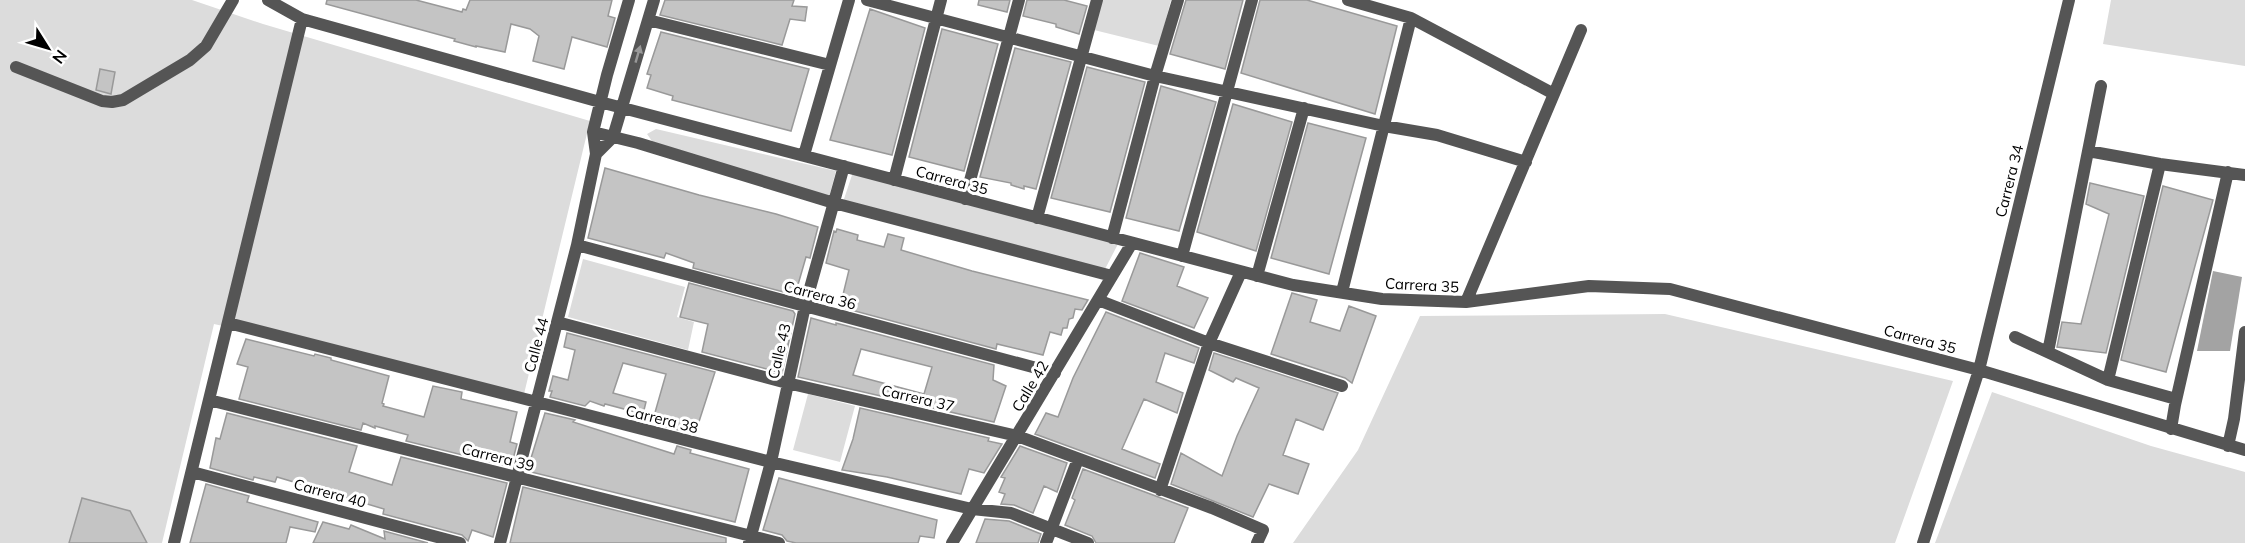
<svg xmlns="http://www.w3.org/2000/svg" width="2245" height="543" viewBox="0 0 2245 543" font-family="Mulish,sans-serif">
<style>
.green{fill:#dcdcdc}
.water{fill:#a3a3a3}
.building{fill:#c4c4c4;stroke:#999;stroke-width:1.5;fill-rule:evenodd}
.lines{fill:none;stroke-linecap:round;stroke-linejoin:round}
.street{stroke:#555;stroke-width:12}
.oneway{fill:#999}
.labels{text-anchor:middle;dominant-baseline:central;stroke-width:6;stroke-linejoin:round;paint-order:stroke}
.street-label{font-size:15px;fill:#000;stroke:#fff}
</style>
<rect width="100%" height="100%" fill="#fff"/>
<path class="green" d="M0,0H192L263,24L590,121L524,394L214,324L162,543H0Z
M1101,0H1171L1159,46L1094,30Z
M2111,0H2245V66L2103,44Z
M656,129L836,171L829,197L654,144L647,134Z
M853,172L1118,244L1104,271L843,202Z
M583,259L685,287L677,317L694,322L688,350L568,317Z
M1665,314L1953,381L1895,543H1293L1358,450L1420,316Z
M1992,392L2151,446L2245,472V543H1935Z
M808,394L855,406L840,462L793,450Z"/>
<path class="water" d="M2213,271L2242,277L2230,351H2197Z"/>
<path class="building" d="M327,0H416L462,12L463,9L466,10L470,0H612L608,16L615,18L607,47L572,37L564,69L533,61L539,36L530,29L511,24L505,52L476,46V47L454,41L455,39L326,4Z
M665,0H794L792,6L807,7L805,21L790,19L782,45L660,15Z
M979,0H1010L1007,12L978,5Z
M1027,0H1064L1087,6L1079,34L1056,27V24L1023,16Z
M1186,0H1243L1225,69L1170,54Z
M1260,0H1307L1397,26L1375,114L1241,73Z
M870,9L925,28L892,155L830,140Z
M942,29L998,44L964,171L909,157Z
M661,32L809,69L791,131L672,100L673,96L647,88L651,75L647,74Z
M1015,48L1071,62L1036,189L1024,186V189L1011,185V183L980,177Z
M1087,67L1145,82L1110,212L1051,198Z
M100,69L115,72L111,94L96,90Z
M1161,86L1216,102L1179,231L1126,218Z
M1233,104L1292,122L1256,251L1197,232Z
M1308,123L1366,138L1329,274L1271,258Z
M605,168L699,195L776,214L818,227L810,258L806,257L795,295L693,268L694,263L666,253L664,258L588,238Z
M2090,183L2144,196L2106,353L2057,347L2062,322L2081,324L2109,214L2086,204Z
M2163,186L2213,200L2166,372L2121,360Z
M837,229L858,235L857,240L884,247L888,234L904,238L901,250L972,271L1088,300L1082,310L1075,309L1073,318L1069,319L1067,328H1063L1061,335L1050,332L1043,355L997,344L996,349L840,307L849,270L826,263L834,231L836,232Z
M1140,253L1184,267L1177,286L1208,298L1194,328L1122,301Z
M689,283L793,311L795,314L782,373L702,352L708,324L680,317Z
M1292,293L1317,300L1310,322L1340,331L1349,306L1376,316L1352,383L1345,378L1271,354Z
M1106,312L1199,348L1194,363L1165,353L1156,382L1183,393L1177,413L1144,399L1122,449L1160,464L1155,478L1035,434L1046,413L1058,417L1073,378Z
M811,318L836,325V323L994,365L993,380L1006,386L994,422L798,377ZM861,349L932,367L924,394L853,375Z
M567,333L715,372L695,434L655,424L657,417L654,416L666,374L623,363L613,393L646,402L643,414L605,404L604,406L590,401L585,406L550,397L552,391H549L553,376L568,380L575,350L564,347Z
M246,339L314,356L315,354L331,358V360L389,376L382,403L384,404L383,406L424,417L433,386L462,392L461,399L517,412L510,442L517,444L511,467L406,441L408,435L375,426V428L363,423L361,430L239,399L248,367L237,364Z
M1214,353L1338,393L1323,430L1296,419L1283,455L1309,464L1298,494L1269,484L1253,517L1171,484L1181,453L1222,476L1237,436L1259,388L1236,378L1233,382L1209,370Z
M860,408L989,438L988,441L1002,444L984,473L969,469L961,494L887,477L842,470L853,439Z
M227,413L357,446L349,472L392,485L401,457L507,483L493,537L472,530L468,541L462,535L383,514L384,509L277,477L275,482L254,477L253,480L210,468L216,438L220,439Z
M545,413L575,420L573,422L674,454L677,446L691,450L690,453L749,469L735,522L527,471Z
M1020,446L1067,463L1057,492L1044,486L1033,513L1014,505L1001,504L1005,494L999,492L1005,478L1001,477Z
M1083,469L1188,508L1174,543H1096L1092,536L1065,525L1075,500L1072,498Z
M779,478L937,520L934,538L920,536L918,543H796L787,541L782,535L763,530Z
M206,484L249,496L247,502L318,522L315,532L290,527L286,543H190Z
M523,487L726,538V543H510Z
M82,498L130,511L147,543H69Z
M985,519L1009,521L1041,534L1038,543H976Z
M323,522L349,529L351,525L385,539L384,531L428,543H313Z"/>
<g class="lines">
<path class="street" d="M268,0L302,19L600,102L1293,285L1382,299L1466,302L1589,286L1670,289L1979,370L2245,450
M867,0L1155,76L1384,126L1437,135L1526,162
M1348,0L1411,18L1554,94
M648,20L830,65
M16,67L102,101L112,102L123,100L190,60L206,46L233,0
M593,132L638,143L834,203L1112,276
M2088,151L2160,164L2245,175
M596,154L613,137L654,0
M804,155L849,0
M894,180L941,0
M965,199L1019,0
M1037,218L1097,0
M1112,238L1155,76L1178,0
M577,245L1055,373
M1182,256L1252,0
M1257,276L1304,108
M1342,292L1411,18
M1098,300L1209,343L1342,386
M1466,302L1581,30
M557,322L787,383L1017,436L1212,508L1263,530L1257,543
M228,323L771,462L972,509L1011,513L1088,543
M2015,337L2108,380L2176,399
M2048,352L2101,86
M2108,380L2160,164
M209,400L779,543
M2171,429L2175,405L2228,172
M2228,446L2234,419L2245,332
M192,472L460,543
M1160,490L1209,343L1241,272
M174,543L302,19
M500,543L577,245L596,154L593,132L607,75L629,0
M749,543L771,462L805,306L844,166
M952,543L1132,243
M1046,543L1078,459
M1923,543L1979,370L2069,0"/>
</g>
<defs><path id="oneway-solid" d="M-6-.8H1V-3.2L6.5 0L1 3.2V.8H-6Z" transform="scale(1.5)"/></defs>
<use class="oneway" href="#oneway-solid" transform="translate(638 54) rotate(-74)"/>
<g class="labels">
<g class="street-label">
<text transform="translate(952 180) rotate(15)">Carrera 35</text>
<text transform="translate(2009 181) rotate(-76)">Carrera 34</text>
<text transform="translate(1422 285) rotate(3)">Carrera 35</text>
<text transform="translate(820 295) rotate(15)">Carrera 36</text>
<text transform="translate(1920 339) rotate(15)">Carrera 35</text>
<text transform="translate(536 345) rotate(-75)">Calle 44</text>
<text transform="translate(779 351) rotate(-77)">Calle 43</text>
<text transform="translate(1030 386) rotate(-59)">Calle 42</text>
<text transform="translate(918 398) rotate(13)">Carrera 37</text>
<text transform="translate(662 419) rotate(14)">Carrera 38</text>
<text transform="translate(498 457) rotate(14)">Carrera 39</text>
<text transform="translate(330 493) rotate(15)">Carrera 40</text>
</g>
</g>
<g transform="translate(48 48) rotate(127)" stroke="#ffffff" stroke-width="4.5" paint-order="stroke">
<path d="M0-4.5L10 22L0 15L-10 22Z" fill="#000000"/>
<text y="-9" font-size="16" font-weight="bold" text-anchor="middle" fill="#000000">N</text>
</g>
</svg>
